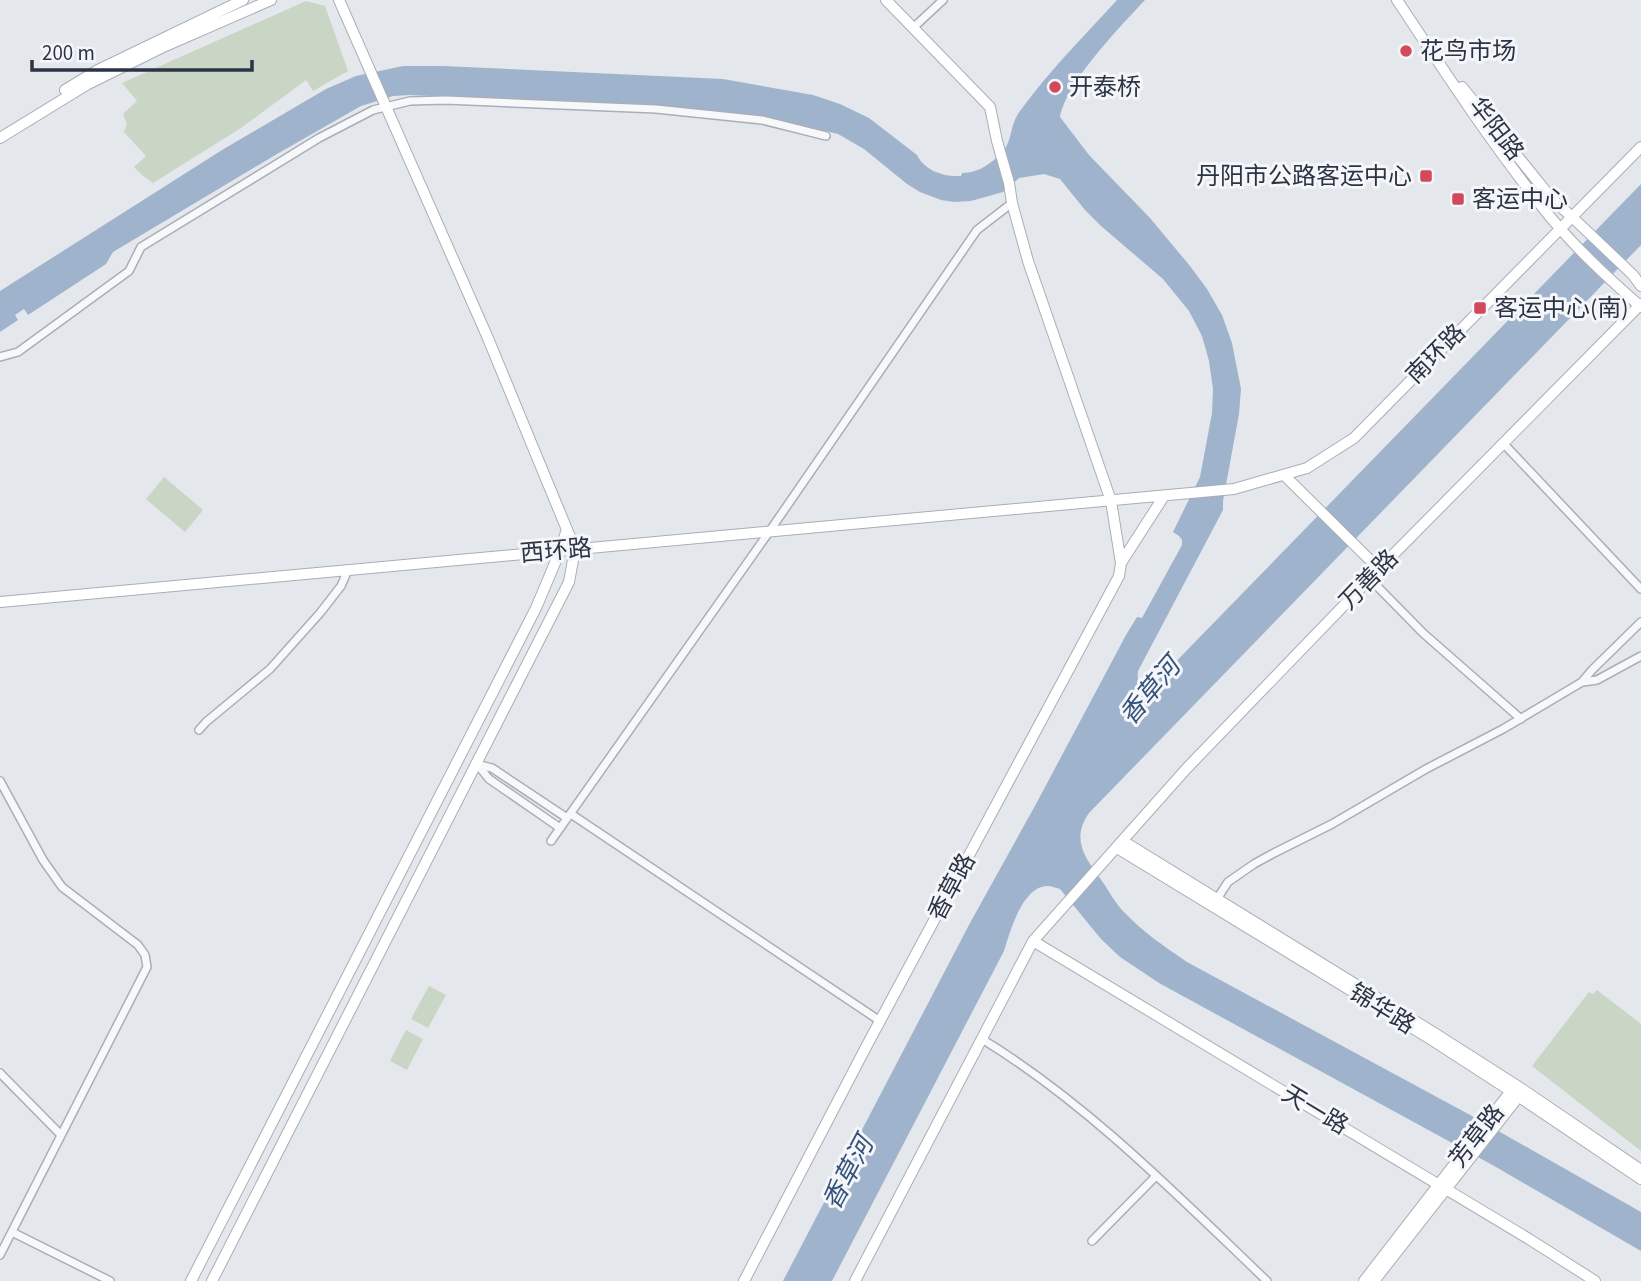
<svg xmlns="http://www.w3.org/2000/svg" width="1641" height="1281" viewBox="0 0 1641 1281" font-family="'Source Sans 3','Noto Sans SC',sans-serif">
<style>
.green{fill:#c9d6c5}
.water{fill:#9fb4cc}
.lines{fill:none;stroke-linecap:round;stroke-linejoin:round}
.street-casing{stroke:#a9aeb7;stroke-width:10}
.secondary-casing{stroke:#a9aeb7;stroke-width:12}
.street{stroke:#f7f8fa;stroke-width:7}
.secondary{stroke:#fff;stroke-width:10}
.poi-dot{fill:#d1495b;stroke:#f4f6f9;stroke-width:2.5}
.labels{text-anchor:middle;dominant-baseline:central;stroke-width:6;stroke-linejoin:round;paint-order:stroke}
.poi-label{font-size:24px;fill:#2b3445;stroke:#f4f6f9;text-anchor:start}
.street-label{font-size:24px;fill:#2b3445;stroke:#f4f6f9}
.water-label{font-size:26px;font-style:italic;fill:#34527a;stroke:#f4f6f9}
</style>
<rect width="100%" height="100%" fill="#e4e7ec"/>
<path class="green" d="M306,1L325,6L348,71L313,91L306,80L241,128L153,183L142,175L134,167L146,156L124,132L127,124L123,114L137,101L122,83Z
M164,477L203,510L185,532L146,499Z
M429,986L446,995L428,1028L411,1019Z
M1597,990L1641,1024V1151L1532,1066L1589,992L1593,994Z
M406,1030L423,1039L407,1070L390,1061Z"/>
<path class="water" d="M1117,0H1145C1120,27 1067,81 1060,117L1089,155L1150,218L1190,266L1207,289L1222,315L1232,343L1241,389L1239,414L1223,501V510L1138,671C1136,686 1143,690 1156,682L1641,184V245L1089,813C1070,840 1086,859 1102,881C1109,891 1115,903 1124,912C1143,932 1165,947 1187,962L1472,1116L1641,1212V1251L1496,1167L1159,983L1120,957L1101,939L1060,889C1059,889 1051,886 1049,886C1023,884 1010,932 1004,951L832,1281H783L970,923L1036,804L1126,635L1137,617L1142,618L1182,545V540L1179,536L1173,532L1200,477L1212,413L1213,389L1209,361L1202,336L1189,311L1163,279L1101,226L1085,210L1060,179L1044,174L1019,178L1003,192L971,201L954,202L941,200L920,192L907,184L864,149L838,134L763,116L668,106L410,95L393,96L361,106L277,154L113,252L106,264L28,315L24,309L15,315L18,320L0,332V291L222,150L326,89L356,76L403,66H443L723,79L813,95L840,104L869,118L917,155C925,171 944,177 961,176L962,173C980,173 993,162 1004,150C1012,140 1010,124 1020,111C1049,71 1084,36 1117,0Z"/>
<g class="lines">
<g class="street-casing">
<path id="street" d="M914,27L943,0
M0,357L18,352L129,271L141,247L319,138L373,110L410,101L446,100L656,109L762,120L826,136
M1503,443L1641,589
M1370,579L1423,633L1521,719
M1583,682L1597,680L1641,656
M199,730L206,722L270,669L320,613L341,586L348,570
M476,764L492,768L567,818
M477,764L489,779L560,828
M0,781L43,860L62,887L138,945L145,955L147,967L0,1255
M571,814L880,1021
M551,841L769,532L977,230L1012,203
M1215,902L1228,882L1254,864L1274,853L1332,824L1426,769L1503,729L1582,682L1592,670L1641,622
M982,1039C1088,1104 1177,1195 1267,1281
M0,1073L61,1135
M12,1232L110,1281
M1092,1241L1156,1176"/>
</g>
<g class="secondary-casing">
<path id="secondary" d="M886,0L990,107L997,141L1009,183L1012,203L1028,261L1111,501L1121,563
M1397,0C1444,71 1490,141 1543,208C1571,244 1607,277 1641,307
M1462,87L1552,199L1572,217L1633,275L1641,286
M65,90L98,70L243,0
M0,138L88,84L161,48L271,0
M1285,476L1379,569
M0,602L1234,489L1307,468L1354,438L1641,147
M1123,841L1436,1034L1519,1087L1641,1170
M1117,848L1432,1040L1503,1086L1641,1179
M1033,941L1529,1239L1595,1281
M191,1281L536,608L560,551L567,529
M212,1281L569,582L575,549L487,336L339,0
M744,1281L866,1047L1119,576L1121,563L1164,496
M855,1281L1033,941L1187,768L1379,569L1641,304
M1364,1281L1511,1091L1515,1090
M1374,1281L1519,1096V1090"/>
</g>
<use href="#street" class="street"/>
<use href="#secondary" class="secondary"/>
</g>
<g class="poi-dot">
<circle cx="1406" cy="51" r="7"/>
<circle cx="1055" cy="87" r="7"/>
<rect x="1419" y="169" width="14" height="14" rx="3.5"/>
<rect x="1451" y="192" width="14" height="14" rx="3.5"/>
<rect x="1473" y="301" width="14" height="14" rx="3.5"/>
</g>
<g class="labels">
<g class="poi-label">
<text x="1420" y="51">花鸟市场</text>
<text x="1069" y="87">开泰桥</text>
<text x="1412" y="176" text-anchor="end">丹阳市公路客运中心</text>
<text x="1472" y="199">客运中心</text>
<text x="1494" y="308">客运中心(南)</text>
</g>
<g class="street-label">
<text transform="translate(1496 129) rotate(52)">华阳路</text>
<text transform="translate(1436 354) rotate(-45)">南环路</text>
<text transform="translate(556 551) rotate(-5)">西环路</text>
<text transform="translate(1369 580) rotate(-46)">万善路</text>
<text transform="translate(952 887) rotate(-62)">香草路</text>
<text transform="translate(1382 1009) rotate(32)">锦华路</text>
<text transform="translate(1315 1110) rotate(31)">天一路</text>
<text transform="translate(1477 1136) rotate(-52)">芳草路</text>
</g>
<g class="water-label">
<text transform="translate(1150 691) rotate(-50)">香草河</text>
<text transform="translate(848 1173) rotate(-62)">香草河</text>
</g>
</g>
<path d="M32 60v10h220v-10" fill="none" stroke="#2b3445" stroke-width="3.5"/>
<text x="42" y="60" font-size="21" fill="#2b3445" stroke="#f4f6f9" stroke-width="5" paint-order="stroke">200 m</text>
</svg>
